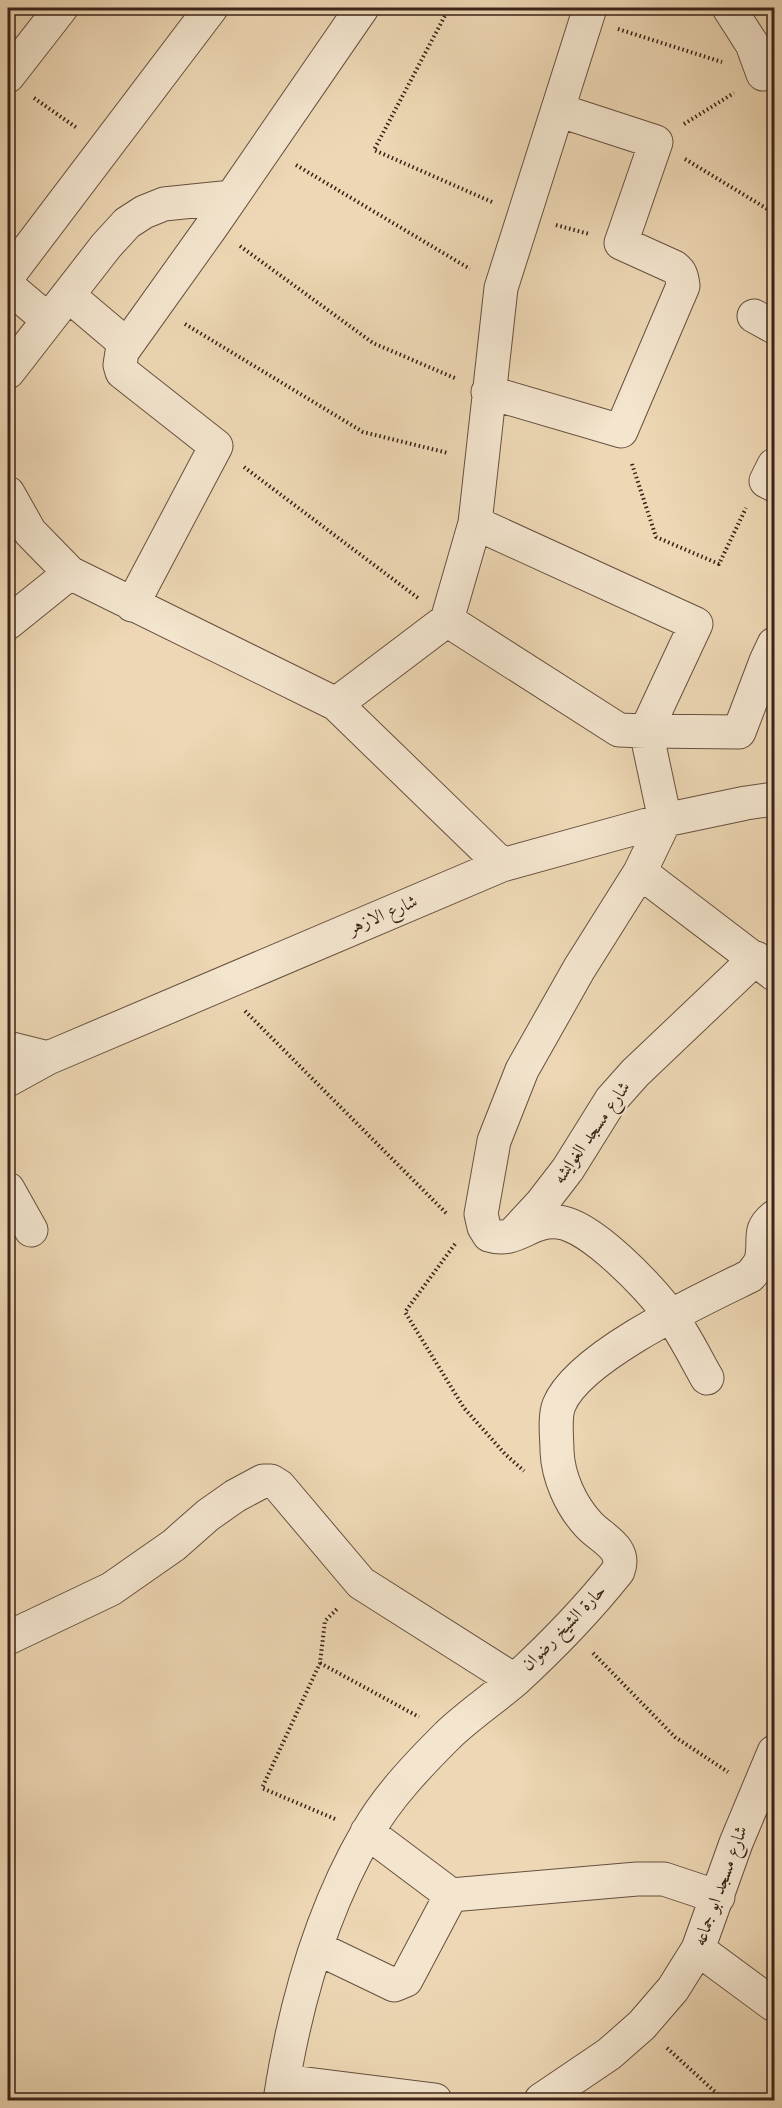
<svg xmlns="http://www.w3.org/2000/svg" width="782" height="2108" viewBox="0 0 782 2108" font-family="'Old Standard TT',Amiri,serif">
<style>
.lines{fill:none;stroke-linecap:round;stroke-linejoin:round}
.minor-casing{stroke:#67503f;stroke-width:35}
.path{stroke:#3a2318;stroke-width:4;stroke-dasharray:1.5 3;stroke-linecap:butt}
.minor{stroke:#f3e5ce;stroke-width:33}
.labels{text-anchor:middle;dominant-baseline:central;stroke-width:4.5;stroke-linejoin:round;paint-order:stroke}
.street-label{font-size:18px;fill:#3a2318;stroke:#f3e5ce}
</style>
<rect width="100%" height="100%" fill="#edd7b4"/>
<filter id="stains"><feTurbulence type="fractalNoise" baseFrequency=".00333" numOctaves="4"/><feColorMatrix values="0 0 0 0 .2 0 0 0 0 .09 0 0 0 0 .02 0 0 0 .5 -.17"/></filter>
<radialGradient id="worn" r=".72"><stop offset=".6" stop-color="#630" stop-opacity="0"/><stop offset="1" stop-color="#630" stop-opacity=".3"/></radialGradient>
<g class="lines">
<g class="minor-casing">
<path id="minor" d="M729,8L752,44L763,74
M8,76L61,8
M8,276L211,8
M8,286L48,320
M68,295L127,345
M754,316L774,327
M8,372L106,246L127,223L144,212L164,204L232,197
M488,392L621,431L683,286C682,277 681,272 674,267L621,243L656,142L558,110
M774,465L766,481L774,485
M8,493L30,532L70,573L336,704L502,865
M132,605L216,446L122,372L120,365L122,352L212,226L362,8
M447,620L619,730L646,731L696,624L475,523
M8,623L70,573
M336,704L447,620L475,523L501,288L590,8
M640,872L774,974
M8,1048L48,1058
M8,1080L48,1058L502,865L665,820L746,803L774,799
M8,1189L31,1230
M515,1232L541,1204L568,1169L611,1100L635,1073L756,958
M707,1378C695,1357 684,1334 670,1315C650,1288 591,1225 558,1222C529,1219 517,1244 489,1235L484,1227L481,1214L494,1141L522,1070L579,969L640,872L665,820L646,731L739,732L766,661L774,644
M8,1638L111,1589L174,1545L208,1515L235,1496L263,1481H271L279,1486L361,1583L514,1680
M367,1832L451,1895L637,1879H664L718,1897
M317,1948L394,1985L406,1980L451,1895
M698,1949L774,2005
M283,2081L435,2100
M280,2100C294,2009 320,1914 367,1833C387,1797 419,1764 448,1735C469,1715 493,1699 515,1680C552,1646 587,1610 618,1571C627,1548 602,1539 589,1525C571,1506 558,1477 557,1451C557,1437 554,1418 559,1405C579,1356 701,1300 750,1276C755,1270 761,1264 762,1256C765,1238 758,1230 774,1217
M541,2100L609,2054L642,2025L673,1989L698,1949L736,1843L774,1752"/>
</g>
<path class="path" d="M449,8L374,150L492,202
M618,29L722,62
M34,98L77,128
M684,124L734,93
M685,159L774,213
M296,165L470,269
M556,225L589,234
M240,246L373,343L457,379
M185,324L363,432L448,453
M632,464L656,537L719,564L746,508
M244,467L418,598
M245,1011L447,1214
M455,1244L405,1312L464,1408L505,1454L524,1471
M593,1653L675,1737L728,1772
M320,1663L419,1717
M335,1819L262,1788L320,1663L325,1621L338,1608
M667,2048L724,2100"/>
<use href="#minor" class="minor"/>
</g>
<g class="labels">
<g class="street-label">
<text transform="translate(383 915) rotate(-23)">شارع الازهر</text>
<text transform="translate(592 1133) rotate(-55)">شارع مسجد الغوايشه</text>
<text transform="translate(564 1628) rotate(-46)">حارة الشيخ رضوان</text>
<text transform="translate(721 1886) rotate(-70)">شارع مسجد ابو جماعه</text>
</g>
</g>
<rect width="782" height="2108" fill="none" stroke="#edd7b4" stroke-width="30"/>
<rect x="9" y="9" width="764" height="2090" fill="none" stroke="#3a2318" stroke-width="3"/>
<rect x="15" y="15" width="752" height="2078" fill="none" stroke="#3a2318" stroke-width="1.5"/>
<rect width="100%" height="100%" filter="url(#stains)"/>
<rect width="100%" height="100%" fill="url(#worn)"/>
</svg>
